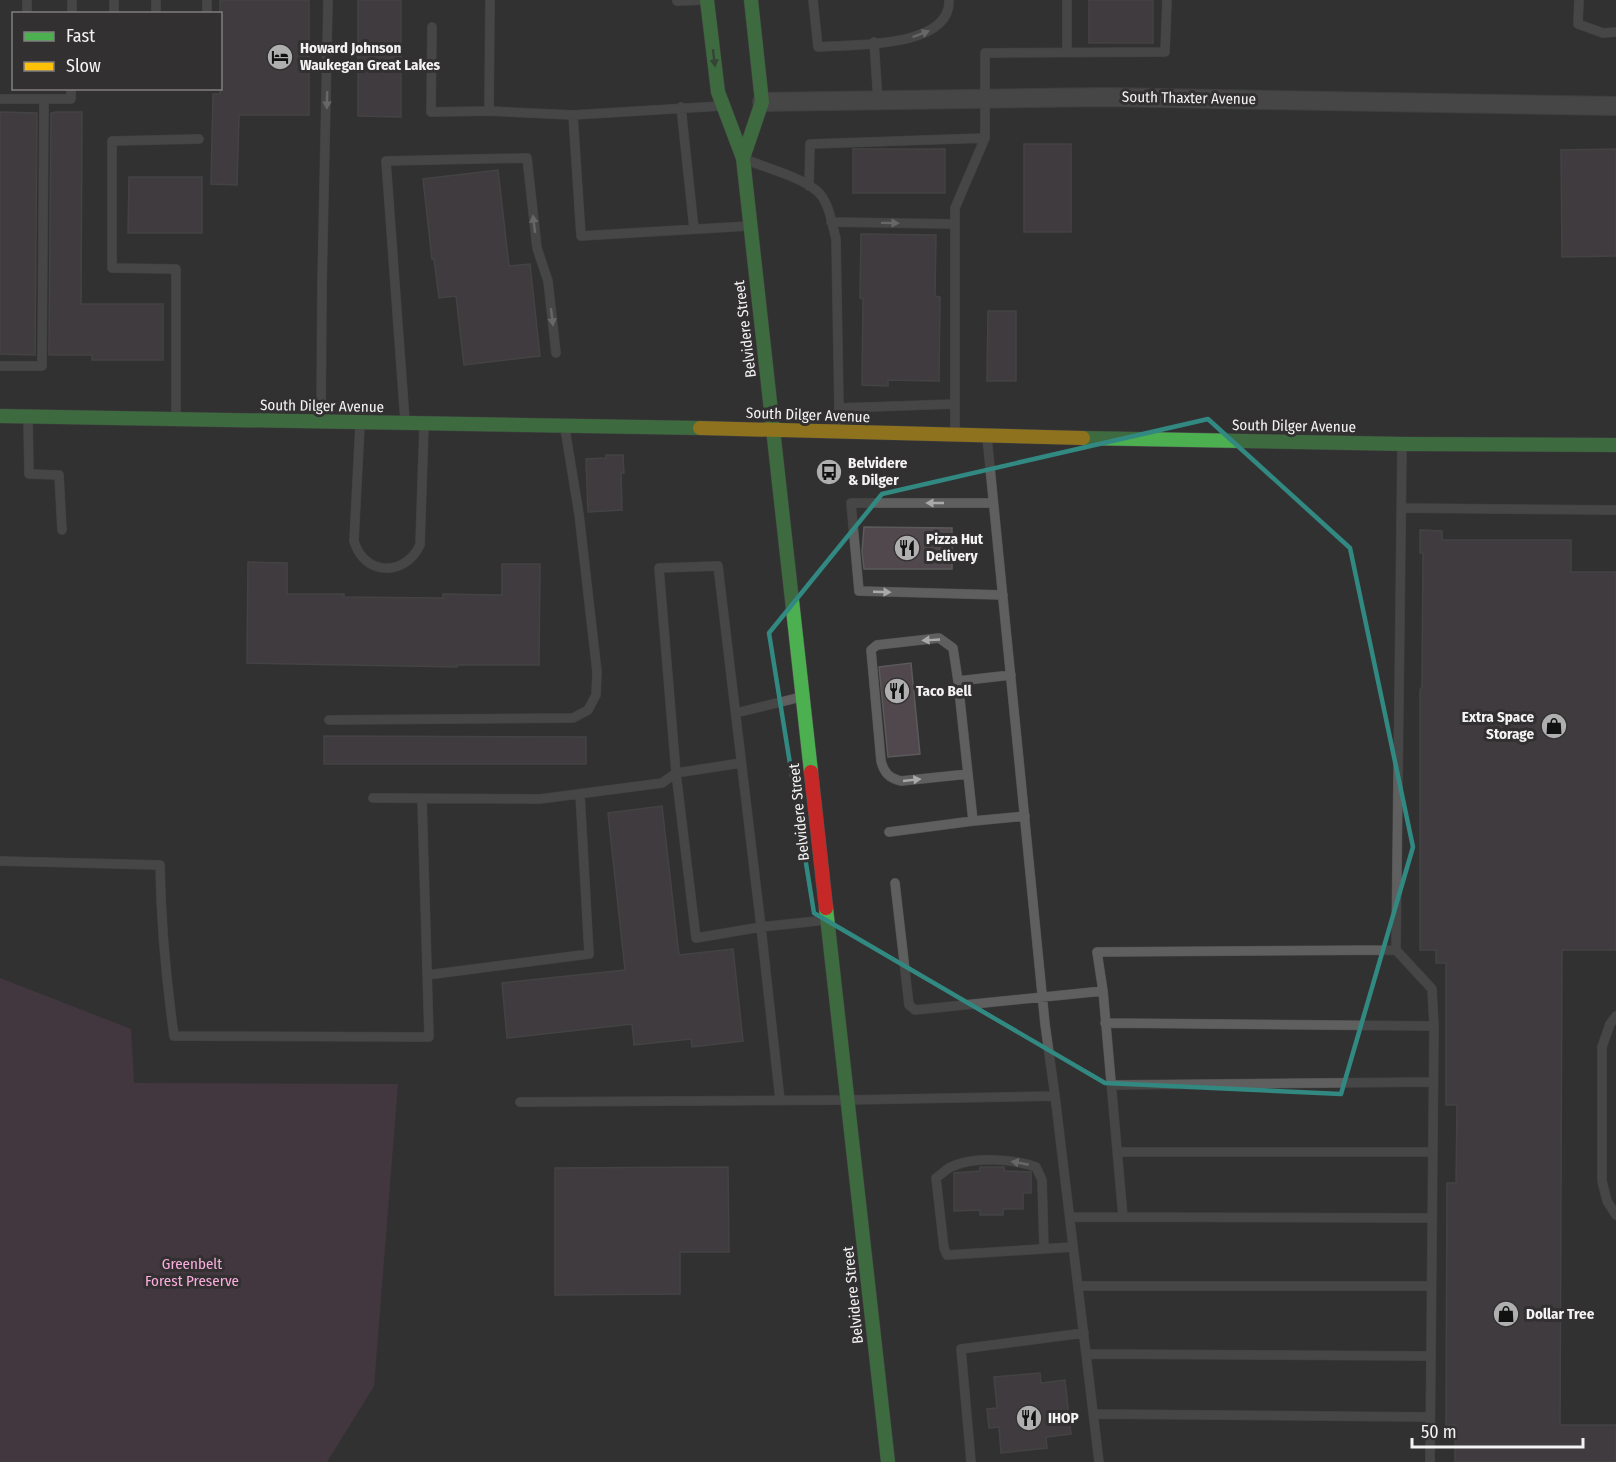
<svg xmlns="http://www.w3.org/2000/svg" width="1616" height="1462" viewBox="0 0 1616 1462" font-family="'Fira Sans Condensed',sans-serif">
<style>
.green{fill:#583e4e}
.building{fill:#51484e;stroke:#5a5a5a;stroke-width:1.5}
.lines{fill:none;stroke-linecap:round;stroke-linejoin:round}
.lane-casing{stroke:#505050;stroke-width:10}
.street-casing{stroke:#505050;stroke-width:20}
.fast-casing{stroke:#505050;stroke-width:15}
.slow-casing{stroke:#505050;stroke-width:15}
.jam-casing{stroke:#505050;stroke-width:15}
.lane{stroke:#605f5f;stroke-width:9}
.street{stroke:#605f5f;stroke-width:18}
.fast{stroke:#4caf50;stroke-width:14}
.slow{stroke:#ffc107;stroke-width:14}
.jam{stroke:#c62828;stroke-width:14}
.oneway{fill:#aaa9aa}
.oneway2{fill:#3b5c3c}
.marked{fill:none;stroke:#318982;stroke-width:4.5;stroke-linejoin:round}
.labels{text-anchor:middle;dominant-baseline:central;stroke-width:6;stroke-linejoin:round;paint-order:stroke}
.poi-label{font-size:15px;font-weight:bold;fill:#f4f3f4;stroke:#323031;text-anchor:start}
.street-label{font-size:15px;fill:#f4f3f4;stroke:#323031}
.park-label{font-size:15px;fill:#fcaddf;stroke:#323031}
</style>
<rect width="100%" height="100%" fill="#313131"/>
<path class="green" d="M0,978L131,1029L134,1083L398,1084L374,1386L327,1462H0Z"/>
<path class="building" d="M220,0H309V115H239L237,185L211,184L213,94H220Z
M358,0H401V117L358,116Z
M1089,0H1153V43H1089Z
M0,112L37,113L35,355L0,354Z
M56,112H82L81,304H163V360H92V355H49L51,113Z
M1024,144H1071V232H1024Z
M853,149H945V193H853Z
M1616,149V256L1562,257L1561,150Z
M498,170L509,266L530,264L540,356L464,365L456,296L439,298L434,259H432L423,179Z
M129,177H202V233H128Z
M861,234L936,235L935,296L940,297L939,381L888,380V386L862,385L863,299L860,298Z
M988,311H1016V381H987Z
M606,455H623L624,473H621L622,510L588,512L586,459L606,458Z
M864,527L952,528V569H864L862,551Z
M1420,530L1442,531V540H1571V572H1616V950H1562L1560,1425H1616V1462H1455V1425H1446L1447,1183H1456L1457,1105H1446V963H1436V950H1420V690L1422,687L1423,553H1420Z
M248,562L287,563V594H344V597L443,598V594L502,595V564H540L539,665H457V667L247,663Z
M911,663L920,754L888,757L879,667Z
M324,736L586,737V764H324Z
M662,806L679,955L733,949L743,1041L692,1047L691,1039L634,1045L632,1024L507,1038L502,983L625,970L608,813Z
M728,1167L729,1252H680V1294L555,1295V1168Z
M980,1167H1004V1171L1031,1172V1193H1023V1209H1003V1215H980V1210L954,1211V1173L980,1171Z
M1040,1373L1041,1383L1065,1380L1071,1434L1046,1437L1047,1448L1001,1453L999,1427L989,1428L987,1409L997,1408L994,1377Z"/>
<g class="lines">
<g class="lane-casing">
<path id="lane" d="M490,0L489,111L573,115L721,106
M813,0L818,47C852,44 951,49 949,0
M1579,0L1578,24L1603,33L1616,32
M677,1L705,0
M1067,1V52
M27,14V0
M72,14V0
M114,14V0
M156,14V0
M207,14V0
M432,27L431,112L489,111
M874,42L878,101
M0,99H71V88
M681,107L694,229
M573,115L581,236L748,226
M747,160C767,168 801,177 817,191C829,201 832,224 836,239L839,408
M809,186L810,144L985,138
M831,222L955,224
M0,366H42L44,99
M955,404V208L985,138V53L1165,52L1167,0
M176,417V269L112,268V141L199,139
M28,419L29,474L59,475L62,530
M321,420L322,286L328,0
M405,421L386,161L527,158L537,248L548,281L556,353
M360,425L354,541C364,576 405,577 420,545L424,426
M834,431L839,408L955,404V434
M1402,446L1396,950L1432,989L1434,1026L1430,1462
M993,503H851L859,591L1003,595
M1401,508L1616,510
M718,566L761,927L696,938L676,773L659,568Z
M1011,675L958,681L973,821L1025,816
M958,681L953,648L939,638L877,645L871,650L881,761C884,773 889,778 901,781L968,774
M736,713L801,697
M329,720L573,718L588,710L596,695L597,672L579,514L565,429
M373,798L540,799L662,783L676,773L741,763
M889,832L973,821
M0,861L160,865C161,922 166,979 174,1036L429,1037L422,799
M895,883L909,1005L915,1010L1103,991
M427,975L589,954L580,794
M1616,1016L1610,1024L1602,1047V1181L1607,1201L1616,1215
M1105,1023L1434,1026
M1112,1085L1433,1082
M1055,1096L1099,1462
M780,1100L761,927L826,920
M520,1102L848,1100L1055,1096L1045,1024L987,437
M1117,1152H1432
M1070,1217L1432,1218
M1123,1217L1103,991L1097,952L1396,950
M1044,1249L1042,1180L1036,1167C1014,1159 973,1156 951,1167C946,1169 941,1175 936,1178L944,1248L947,1255L1073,1247
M1078,1286H1431
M1086,1354L1430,1356
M1094,1414L1430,1417
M971,1462L961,1349L1084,1333"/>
</g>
<g class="street-casing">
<path id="street" d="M762,102L1105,97L1616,106"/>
</g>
<g class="fast-casing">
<path id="fast" d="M707,0L718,92L743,158L811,772
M743,158L762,102L751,0
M0,416L700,428
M1083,438L1405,444L1616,445
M826,908L888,1462"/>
</g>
<g class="slow-casing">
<path id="slow" d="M700,428L1083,438"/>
</g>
<g class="jam-casing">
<path id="jam" d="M811,772L826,908"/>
</g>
<use href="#lane" class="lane"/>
<use href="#street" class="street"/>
<use href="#fast" class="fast"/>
<use href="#slow" class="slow"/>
<use href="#jam" class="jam"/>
</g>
<defs><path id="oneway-solid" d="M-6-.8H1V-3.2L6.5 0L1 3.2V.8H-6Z" transform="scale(1.5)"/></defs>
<g class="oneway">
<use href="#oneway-solid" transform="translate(921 34) rotate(-21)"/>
<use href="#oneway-solid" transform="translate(327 100) rotate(91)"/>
<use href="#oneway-solid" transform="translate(890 223) rotate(1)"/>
<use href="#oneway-solid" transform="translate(534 224) rotate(-97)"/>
<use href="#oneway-solid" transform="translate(552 317) rotate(83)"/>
<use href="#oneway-solid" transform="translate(935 503) rotate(180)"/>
<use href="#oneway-solid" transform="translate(882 592) rotate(2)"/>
<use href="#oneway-solid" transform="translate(931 640) rotate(177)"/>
<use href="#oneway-solid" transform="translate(912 780) rotate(-6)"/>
<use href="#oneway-solid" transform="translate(1020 1163) rotate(-169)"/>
</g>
<use class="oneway2" href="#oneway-solid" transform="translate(714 58) rotate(83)"/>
<path d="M0 0H1616V1462H0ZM1208,419L1350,548L1413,847L1341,1094L1105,1083L814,913L769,633L882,494Z" fill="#313131" fill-opacity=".55" fill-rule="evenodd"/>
<path class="marked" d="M1208,419L1350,548L1413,847L1341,1094L1105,1083L814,913L769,633L882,494Z"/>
<defs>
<g id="hotel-disc" transform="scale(1.35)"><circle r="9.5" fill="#b0afb0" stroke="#323031"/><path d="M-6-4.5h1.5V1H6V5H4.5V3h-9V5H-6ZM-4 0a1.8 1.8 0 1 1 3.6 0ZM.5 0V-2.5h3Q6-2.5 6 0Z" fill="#111"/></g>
<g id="bus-disc" transform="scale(1.35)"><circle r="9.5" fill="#b0afb0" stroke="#323031"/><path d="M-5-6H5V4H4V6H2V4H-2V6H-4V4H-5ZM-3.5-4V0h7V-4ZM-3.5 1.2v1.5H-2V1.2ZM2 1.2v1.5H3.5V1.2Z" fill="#111"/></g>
<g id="restaurant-disc" transform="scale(1.35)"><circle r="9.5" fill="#b0afb0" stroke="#323031"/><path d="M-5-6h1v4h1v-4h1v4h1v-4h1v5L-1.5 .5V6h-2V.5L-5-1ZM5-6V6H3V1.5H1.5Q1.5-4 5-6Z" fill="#111"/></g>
<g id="shop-disc" transform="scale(1.35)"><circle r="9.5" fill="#b0afb0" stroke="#323031"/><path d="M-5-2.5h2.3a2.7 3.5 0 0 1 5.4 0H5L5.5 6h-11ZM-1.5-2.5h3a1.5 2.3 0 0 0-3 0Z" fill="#111"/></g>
</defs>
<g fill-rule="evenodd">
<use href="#hotel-disc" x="280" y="57"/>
<use href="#bus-disc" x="829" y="472"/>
<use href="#restaurant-disc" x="907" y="548"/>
<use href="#restaurant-disc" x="897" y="691"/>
<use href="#shop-disc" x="1554" y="726"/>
<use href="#shop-disc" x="1506" y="1314"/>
<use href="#restaurant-disc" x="1029" y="1418"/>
</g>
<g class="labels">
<g class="poi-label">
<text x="300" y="48">Howard Johnson<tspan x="300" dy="17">Waukegan Great Lakes</tspan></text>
<text x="848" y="463">Belvidere<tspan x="848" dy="17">&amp; Dilger</tspan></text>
<text x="926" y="539">Pizza Hut<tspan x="926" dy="17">Delivery</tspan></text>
<text x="916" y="691">Taco Bell</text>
<text x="1534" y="717" text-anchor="end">Extra Space<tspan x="1534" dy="17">Storage</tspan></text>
<text x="1526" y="1314">Dollar Tree</text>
<text x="1048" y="1418">IHOP</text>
</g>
<g class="street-label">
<text transform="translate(1189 98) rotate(1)">South Thaxter Avenue</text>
<text transform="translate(745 329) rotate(-97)">Belvidere Street</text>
<text transform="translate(322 406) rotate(1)">South Dilger Avenue</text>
<text transform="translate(808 415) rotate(2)">South Dilger Avenue</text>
<text transform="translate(1294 426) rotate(1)">South Dilger Avenue</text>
<text transform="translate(799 812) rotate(-96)">Belvidere Street</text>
<text transform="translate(853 1295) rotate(-96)">Belvidere Street</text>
</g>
<g class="park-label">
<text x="192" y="1264">Greenbelt<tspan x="192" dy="17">Forest Preserve</tspan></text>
</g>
</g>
<rect x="12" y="12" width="210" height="78" fill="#323031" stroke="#807e7f" stroke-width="1.5"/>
<rect x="24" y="32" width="30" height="9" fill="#4caf50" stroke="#807e7f" stroke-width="1.5"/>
<text x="66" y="42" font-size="18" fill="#f4f3f4">Fast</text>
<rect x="24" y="62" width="30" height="9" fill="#ffc107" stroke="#807e7f" stroke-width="1.5"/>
<text x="66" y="72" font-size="18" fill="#f4f3f4">Slow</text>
<path d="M1412 1438v9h171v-9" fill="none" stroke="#f4f3f4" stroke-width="3"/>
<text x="1421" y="1438" font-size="18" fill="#f4f3f4" stroke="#323031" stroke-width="4.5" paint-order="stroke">50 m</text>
</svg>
